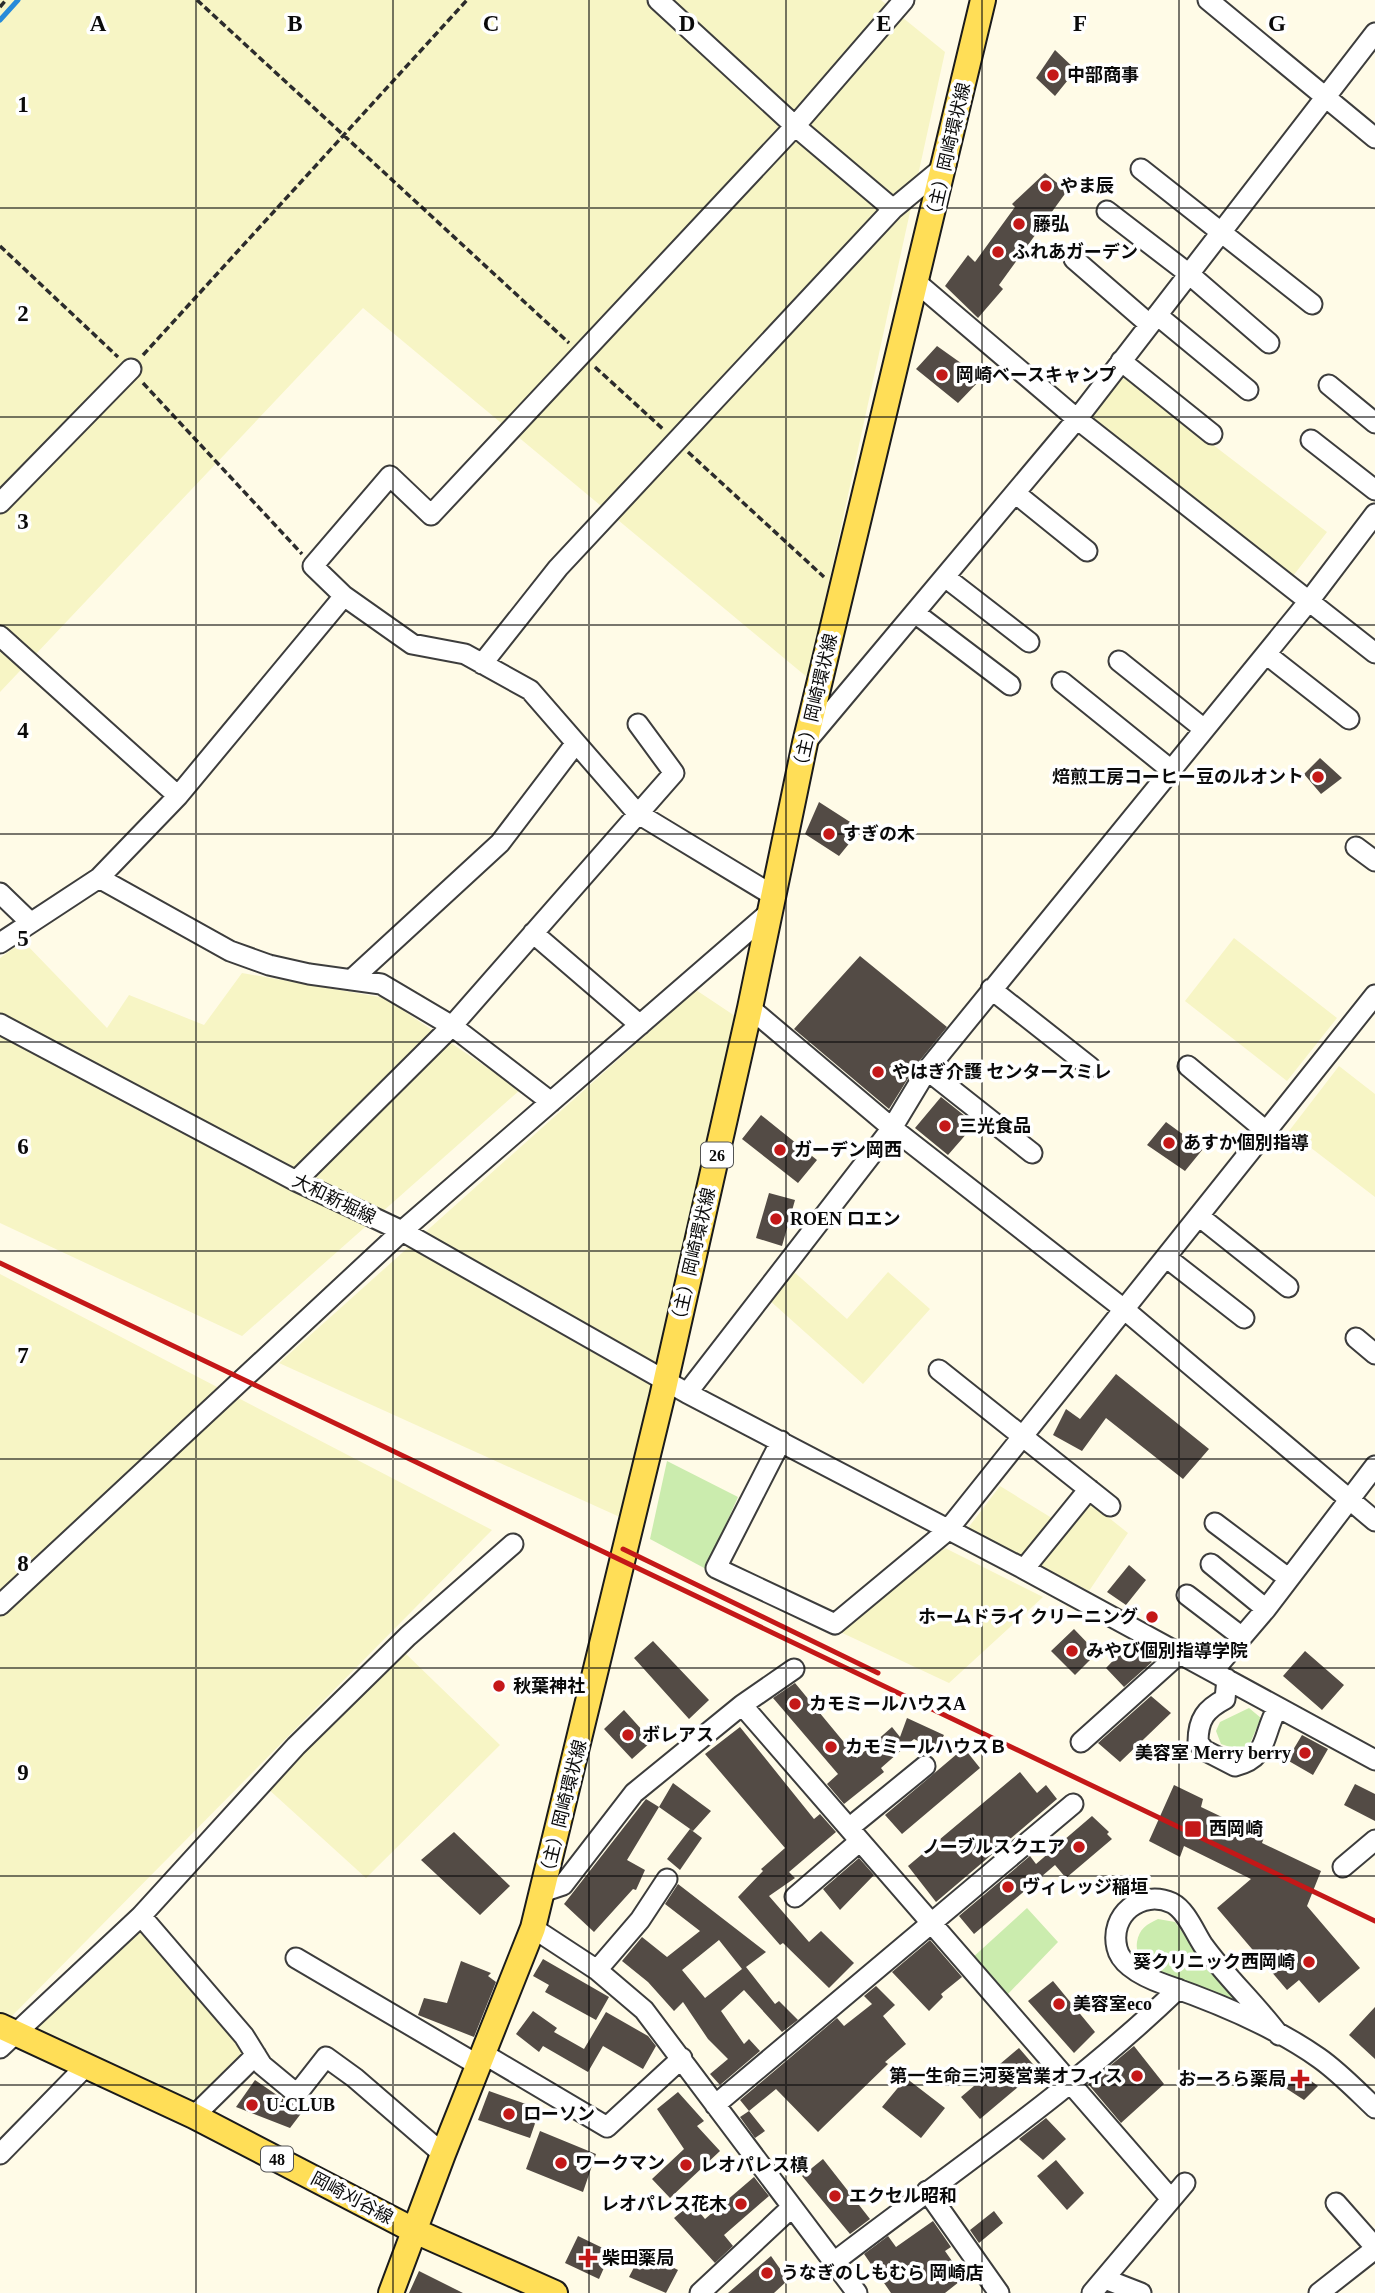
<svg xmlns="http://www.w3.org/2000/svg" width="1375" height="2293" viewBox="0 0 1375 2293" font-family="'Times New Roman','Noto Sans JP',serif">
<style>
.farmland{fill:#f7f5c5}
.green{fill:#cbecae}
.lines{fill:none;stroke-linecap:round;stroke-linejoin:round}
.stream{stroke:#278ad9;stroke-width:5}
.building{fill:#534b45;fill-rule:evenodd}
.minor-casing{stroke:#3d3d3d;stroke-width:23}
.major-casing{stroke:#1b1b1b;stroke-width:28}
.path{stroke:#2c2c2c;stroke-width:3.5;stroke-dasharray:7 3.5;stroke-linecap:butt}
.minor{stroke:#fff;stroke-width:19}
.major{stroke:#ffde57;stroke-width:24}
.rail{stroke:#c41818;stroke-width:5}
.grid{fill:none;stroke:#0a0a0a;stroke-width:2;stroke-opacity:0.55}
.poi-dot{fill:#c41818;stroke:#fff;stroke-width:2.5}
.labels{text-anchor:middle;dominant-baseline:central;stroke-width:7;stroke-linejoin:round;paint-order:stroke}
.shield{fill:#fff;stroke:#545454;stroke-width:2}
.shield-label{font-size:16px;font-weight:bold;fill:#0a0a0a}
.poi-label{font-size:18px;font-weight:bold;fill:#0a0a0a;stroke:#fff;text-anchor:start}
.street-label{font-size:18px;fill:#0a0a0a;stroke:#fff}
.grid-label{font-size:23px;text-anchor:middle;font-weight:bold;fill:#0a0a0a;stroke:#fff;stroke-width:7;stroke-linejoin:round;paint-order:stroke}
</style>
<rect width="100%" height="100%" fill="#fffbe7"/>
<path class="farmland" d="M0,0H881L945,52L808,678L363,308L0,692Z
M1123,376L1327,532L1293,576L1089,420Z
M1234,938L1337,1018L1287,1081L1185,1001Z
M23,941L107,1028L129,995L204,1025L242,973L385,998L520,1090L242,1336L0,1223V958Z
M696,990L735,1016L622,1518L279,1363Z
M1339,1066L1375,1094V1197L1289,1131Z
M793,1271L847,1319L888,1272L930,1309L863,1384L768,1299Z
M0,1274L492,1530L11,2017L0,2012Z
M1000,1486L1068,1528L1089,1502L1128,1533L1089,1591L968,1528Z
M945,1548L1043,1597L949,1683L836,1630Z
M405,1653L500,1745L366,1878L266,1787Z
M142,1931L247,2053L194,2101L32,2029Z"/>
<path class="green" d="M667,1461L738,1497L706,1569L650,1539Z
M1249,1708L1261,1718L1248,1748L1239,1750L1221,1744L1216,1731L1220,1722Z
M1027,1908L1058,1942L1007,1995L971,1959Z
M1158,1919L1175,1922L1213,1975L1261,2021C1239,2009 1216,1994 1193,1985C1173,1976 1133,1972 1137,1942C1139,1929 1147,1924 1158,1919Z"/>
<g class="lines">
<path class="stream" d="M0,20L18,0"/>
</g>
<path class="building" d="M1055,50L1076,70L1055,96L1036,78Z
M1045,173L1067,191L999,285L1003,289L978,318L945,286L968,255L975,262L1015,207L1012,204Z
M937,346L982,378L958,403L916,369Z
M1320,758L1342,778L1321,794L1304,774Z
M819,802L861,829L839,856L805,834Z
M860,956L947,1027L917,1064L889,1109L794,1029Z
M941,1097L975,1124L948,1155L915,1128Z
M761,1115L817,1160L798,1183L742,1139Z
M1166,1122L1203,1149L1185,1171L1147,1145Z
M769,1193L795,1200L782,1246L756,1238Z
M1116,1374L1209,1449L1183,1479L1106,1418L1082,1451L1053,1435L1066,1409L1080,1419Z
M1129,1565L1146,1580L1126,1605L1107,1592Z
M1074,1629L1097,1653L1075,1675L1051,1651Z
M653,1641L709,1700L689,1719L634,1658Z
M1131,1642L1152,1662L1124,1687L1106,1668Z
M1305,1651L1344,1685L1322,1710L1283,1676Z
M795,1683L857,1758L892,1727L900,1737L907,1718L944,1735L936,1750L914,1739L881,1768L884,1772L844,1804L827,1784L838,1774L773,1698Z
M1151,1696L1171,1713L1120,1762L1098,1743Z
M624,1710L652,1741L632,1759L604,1729Z
M740,1727L814,1819L820,1814L836,1832L789,1872L795,1878L769,1896L809,1942L821,1931L854,1963L829,1988L783,1943L780,1945L738,1897L763,1871L761,1869L785,1848L705,1754Z
M1302,1735L1328,1749L1313,1775L1287,1760Z
M964,1748L980,1768L902,1834L885,1815Z
M1020,1772L1037,1793L1046,1785L1057,1799L936,1902L908,1866Z
M673,1783L711,1811L693,1831L659,1807Z
M1355,1784L1375,1794V1821L1344,1805Z
M1174,1785L1203,1799L1201,1807L1264,1837L1262,1843L1321,1871L1307,1906L1360,1968L1319,2003L1299,1980L1287,1990L1217,1908L1251,1879L1184,1846L1180,1857L1149,1841Z
M646,1799L659,1807L627,1860L645,1870L636,1890L633,1889L594,1932L564,1904Z
M1092,1816L1109,1832L1107,1834L1112,1839L1066,1878L1055,1865L974,1934L959,1916L1030,1856L1036,1864Z
M690,1829L702,1838L680,1870L667,1859Z
M454,1832L510,1886L480,1915L421,1860Z
M859,1858L874,1875L840,1910L823,1889Z
M678,1884L766,1952L746,1967L775,2004L779,2001L798,2020L782,2032L744,1990L721,2011L744,2044L749,2039L760,2051L720,2085L710,2074L728,2059L708,2039L683,2002L674,2011L648,1982L622,1961L642,1937L667,1957L700,1931L665,1904ZM719,1940L742,1969L705,1998L682,1970Z
M930,1940L962,1977L941,1994L943,1997L929,2011L892,1972Z
M543,1959L609,1997L596,2020L545,1992L549,1985L533,1976Z
M461,1961L491,1973L488,1976L496,1982L474,2037L418,2015L424,1998L447,2003Z
M1053,1981L1095,2032L1074,2053L1028,2001Z
M876,1986L895,2005L883,2016L906,2044L885,2062L888,2064L818,2132L776,2089L749,2111L740,2100L837,2018L844,2026L872,2004L864,1996Z
M1375,2007V2059L1349,2035Z
M533,2011L557,2028L554,2032L584,2049L606,2012L648,2036L656,2046L643,2069L603,2046L588,2072L543,2046L539,2052L516,2034Z
M1134,2046L1164,2084L1121,2123L1088,2084Z
M1019,2048L1038,2070L980,2119L961,2097Z
M1299,2072L1318,2086L1304,2100L1284,2087Z
M906,2078L945,2108L921,2138L882,2107Z
M255,2080L290,2104L306,2107L290,2128L236,2107Z
M489,2091L540,2109L530,2138L478,2120Z
M678,2092L704,2121L697,2126L720,2151L670,2198L652,2179L684,2149L657,2109Z
M749,2111L765,2131L755,2138L740,2117Z
M1046,2118L1066,2139L1043,2160L1019,2139Z
M540,2131L596,2154L583,2192L526,2169Z
M823,2159L870,2219L850,2234L802,2176Z
M1056,2160L1084,2193L1067,2210L1037,2176Z
M754,2177L769,2196L724,2235L733,2246L715,2263L674,2218L692,2203L705,2219Z
M994,2211L1003,2223L979,2243L970,2230Z
M933,2221L951,2247L945,2251L964,2278L945,2293H891L864,2254L888,2236L896,2247Z
M578,2236L611,2252L599,2279L565,2263Z
M642,2252L678,2270L666,2293L629,2277Z
M771,2256L788,2280L774,2293H728Z
M419,2271L463,2293H409Z"/>
<g class="lines">
<g class="minor-casing">
<path id="minor" d="M658,0L795,126L893,209
M1208,0L1375,138
M1141,169L1312,304
M1107,211L1189,274L1269,343
M1074,259L1149,324
M916,282L1077,419L1375,653
M1157,315L1248,390
M1121,361L1212,434
M1329,385L1375,423
M1311,440L1375,490
M1015,493L1087,551
M0,503L131,369
M1375,514L1309,601L927,1070L892,1128L1125,1310L1375,1521
M945,577L1029,642
M915,613L1010,685
M0,636L178,796
M1266,654L1349,719
M1119,661L1204,729
M482,664L558,568L893,209L946,165
M1062,682L1171,770
M806,742L1077,419L1375,33
M1356,847L1375,861
M99,878L230,951L269,965L309,974L381,984L452,1026L551,1102
M0,893L30,922
M774,896L637,813L530,690L465,654L412,644L344,596L313,566L390,476L431,515L795,126L904,0
M533,933L640,1025
M0,943L99,878L178,796L344,596
M351,980L500,843L576,743
M991,989L1090,1067
M0,1024L296,1181L402,1231L687,1393L1024,1569L1375,1760
M1188,1066L1267,1132
M927,1070L1032,1153
M296,1181L452,1026L674,773L638,724
M1200,1217L1288,1287
M1167,1258L1244,1318
M1356,1338L1375,1354
M939,1370L1110,1506
M687,1393L892,1128L750,1008
M781,1441L716,1568L835,1624L947,1531L1375,995
M1215,1523L1288,1578
M1211,1564L1266,1609
M1024,1569L1089,1489
M1187,1595L1242,1637
M0,1605L402,1231L770,912
M794,1669L742,1705L1171,2199
M1213,1671L1266,1609L1375,1466
M1227,1679L1225,1699C1206,1709 1198,1719 1198,1742L1204,1750L1235,1766C1269,1758 1262,1735 1277,1709
M1081,1742L1179,1654
M849,1828L925,1766
M1343,1867L1375,1840
M542,1892L563,1885L634,1793L742,1705
M795,1897L860,1841
M141,1916L244,2036L262,2065L297,2094L326,2057L355,2078L443,2154
M533,1928L597,1970L644,2010L857,2293
M296,1958L478,2065
M597,1970L640,1920L667,1879
M1279,2035C1255,2003 1226,1977 1203,1945C1195,1933 1186,1910 1172,1903C1141,1889 1109,1915 1117,1948C1121,1967 1149,1979 1166,1985C1218,2003 1275,2027 1319,2058C1339,2072 1357,2091 1375,2108
M0,2048L141,1916L296,1746L408,1636L513,1544
M482,2053L607,2127L682,2058
M715,2105L1073,1804
M194,2116L256,2055
M0,2154L85,2067
M927,2191L999,2293
M1336,2203L1375,2247
M834,2262C950,2173 1072,2091 1178,1989
M1105,2279L1141,2293
M700,2293L792,2207
M1092,2293L1185,2183
M1319,2293L1375,2249"/>
</g>
<g class="major-casing">
<path id="major" d="M0,2026L194,2116L415,2231L555,2293
M391,2293L443,2154L533,1928L662,1397L750,1008L805,743L983,0"/>
</g>
<path class="path" d="M197,0L569,343
M0,7L6,0
M0,246L118,357
M143,355L467,0
M595,367L664,430
M143,383L302,554
M688,452L824,577"/>
<use href="#minor" class="minor"/>
<use href="#major" class="major"/>
<path class="rail" d="M0,1263L1375,1921
M623,1549L878,1673"/>
</g>
<path class="grid" d="M196,0V2293M393,0V2293M589,0V2293M786,0V2293M982,0V2293M1179,0V2293M0,208H1375M0,417H1375M0,625H1375M0,834H1375M0,1042H1375M0,1251H1375M0,1459H1375M0,1668H1375M0,1876H1375M0,2085H1375"/>
<g class="poi-dot">
<circle cx="1053" cy="75" r="7"/>
<circle cx="1046" cy="186" r="7"/>
<circle cx="1019" cy="224" r="7"/>
<circle cx="998" cy="252" r="7"/>
<circle cx="942" cy="375" r="7"/>
<circle cx="1318" cy="777" r="7"/>
<circle cx="829" cy="834" r="7"/>
<circle cx="878" cy="1072" r="7"/>
<circle cx="945" cy="1126" r="7"/>
<circle cx="1169" cy="1143" r="7"/>
<circle cx="780" cy="1150" r="7"/>
<circle cx="776" cy="1219" r="7"/>
<circle cx="1152" cy="1617" r="7"/>
<circle cx="1072" cy="1651" r="7"/>
<circle cx="499" cy="1686" r="7"/>
<circle cx="795" cy="1704" r="7"/>
<circle cx="628" cy="1735" r="7"/>
<circle cx="831" cy="1747" r="7"/>
<circle cx="1305" cy="1753" r="7"/>
<rect x="1184" y="1820" width="18" height="18" rx="3.5"/>
<circle cx="1079" cy="1847" r="7"/>
<circle cx="1008" cy="1887" r="7"/>
<circle cx="1309" cy="1962" r="7"/>
<circle cx="1059" cy="2004" r="7"/>
<circle cx="1137" cy="2076" r="7"/>
<path d="M1296.5 2068.5h7v7h7v7h-7v7h-7v-7h-7v-7h7z"/>
<circle cx="252" cy="2105" r="7"/>
<circle cx="509" cy="2114" r="7"/>
<circle cx="561" cy="2163" r="7"/>
<circle cx="686" cy="2165" r="7"/>
<circle cx="835" cy="2196" r="7"/>
<circle cx="741" cy="2204" r="7"/>
<path d="M584.5 2247.5h7v7h7v7h-7v7h-7v-7h-7v-7h7z"/>
<circle cx="767" cy="2273" r="7"/>
</g>
<g class="labels">
<g class="shield">
<rect x="701" y="1142.5" width="32" height="25" rx="5"/>
<rect x="261" y="2146.5" width="32" height="25" rx="5"/>
</g>
<g class="shield-label">
<text x="717" y="1155">26</text>
<text x="277" y="2159">48</text>
</g>
<g class="poi-label">
<text x="1067" y="75">中部商事</text>
<text x="1060" y="186">やま辰</text>
<text x="1033" y="224">藤弘</text>
<text x="1012" y="252">ふれあガーデン</text>
<text x="956" y="375">岡崎ベースキャンプ</text>
<text x="1304" y="777" text-anchor="end">焙煎工房コーヒー豆のルオント</text>
<text x="843" y="834">すぎの木</text>
<text x="892" y="1072">やはぎ介護 センタースミレ</text>
<text x="959" y="1126">三光食品</text>
<text x="1183" y="1143">あすか個別指導</text>
<text x="794" y="1150">ガーデン岡西</text>
<text x="790" y="1219">ROEN ロエン</text>
<text x="1138" y="1617" text-anchor="end">ホームドライ クリーニング</text>
<text x="1086" y="1651">みやび個別指導学院</text>
<text x="513" y="1686">秋葉神社</text>
<text x="809" y="1704">カモミールハウスA</text>
<text x="642" y="1735">ボレアス</text>
<text x="845" y="1747">カモミールハウスＢ</text>
<text x="1291" y="1753" text-anchor="end">美容室 Merry berry</text>
<text x="1209" y="1829">西岡崎</text>
<text x="1065" y="1847" text-anchor="end">ノーブルスクエア</text>
<text x="1022" y="1887">ヴィレッジ稲垣</text>
<text x="1295" y="1962" text-anchor="end">葵クリニック西岡崎</text>
<text x="1073" y="2004">美容室eco</text>
<text x="1123" y="2076" text-anchor="end">第一生命三河葵営業オフィス</text>
<text x="1286" y="2079" text-anchor="end">おーろら薬局</text>
<text x="266" y="2105">U-CLUB</text>
<text x="523" y="2114">ローソン</text>
<text x="575" y="2163">ワークマン</text>
<text x="700" y="2165">レオパレス槙</text>
<text x="849" y="2196">エクセル昭和</text>
<text x="727" y="2204" text-anchor="end">レオパレス花木</text>
<text x="602" y="2258">柴田薬局</text>
<text x="781" y="2273">うなぎのしもむら 岡崎店</text>
</g>
<g class="street-label">
<text transform="translate(948 153) rotate(-77)">（主）岡崎環状線</text>
<text transform="translate(815 704) rotate(-77)">（主）岡崎環状線</text>
<text transform="translate(334 1199) rotate(26)">大和新堀線</text>
<text transform="translate(693 1258) rotate(-77)">（主）岡崎環状線</text>
<text transform="translate(563 1810) rotate(-76)">（主）岡崎環状線</text>
<text transform="translate(352 2198) rotate(28)">岡崎刈谷線</text>
</g>
</g>
<g class="grid-label">
<text x="98" y="31">A</text>
<text x="295" y="31">B</text>
<text x="491" y="31">C</text>
<text x="687" y="31">D</text>
<text x="884" y="31">E</text>
<text x="1080" y="31">F</text>
<text x="1277" y="31">G</text>
<text x="23" y="112">1</text>
<text x="23" y="321">2</text>
<text x="23" y="529">3</text>
<text x="23" y="738">4</text>
<text x="23" y="946">5</text>
<text x="23" y="1154">6</text>
<text x="23" y="1363">7</text>
<text x="23" y="1571">8</text>
<text x="23" y="1780">9</text>
</g>
</svg>
